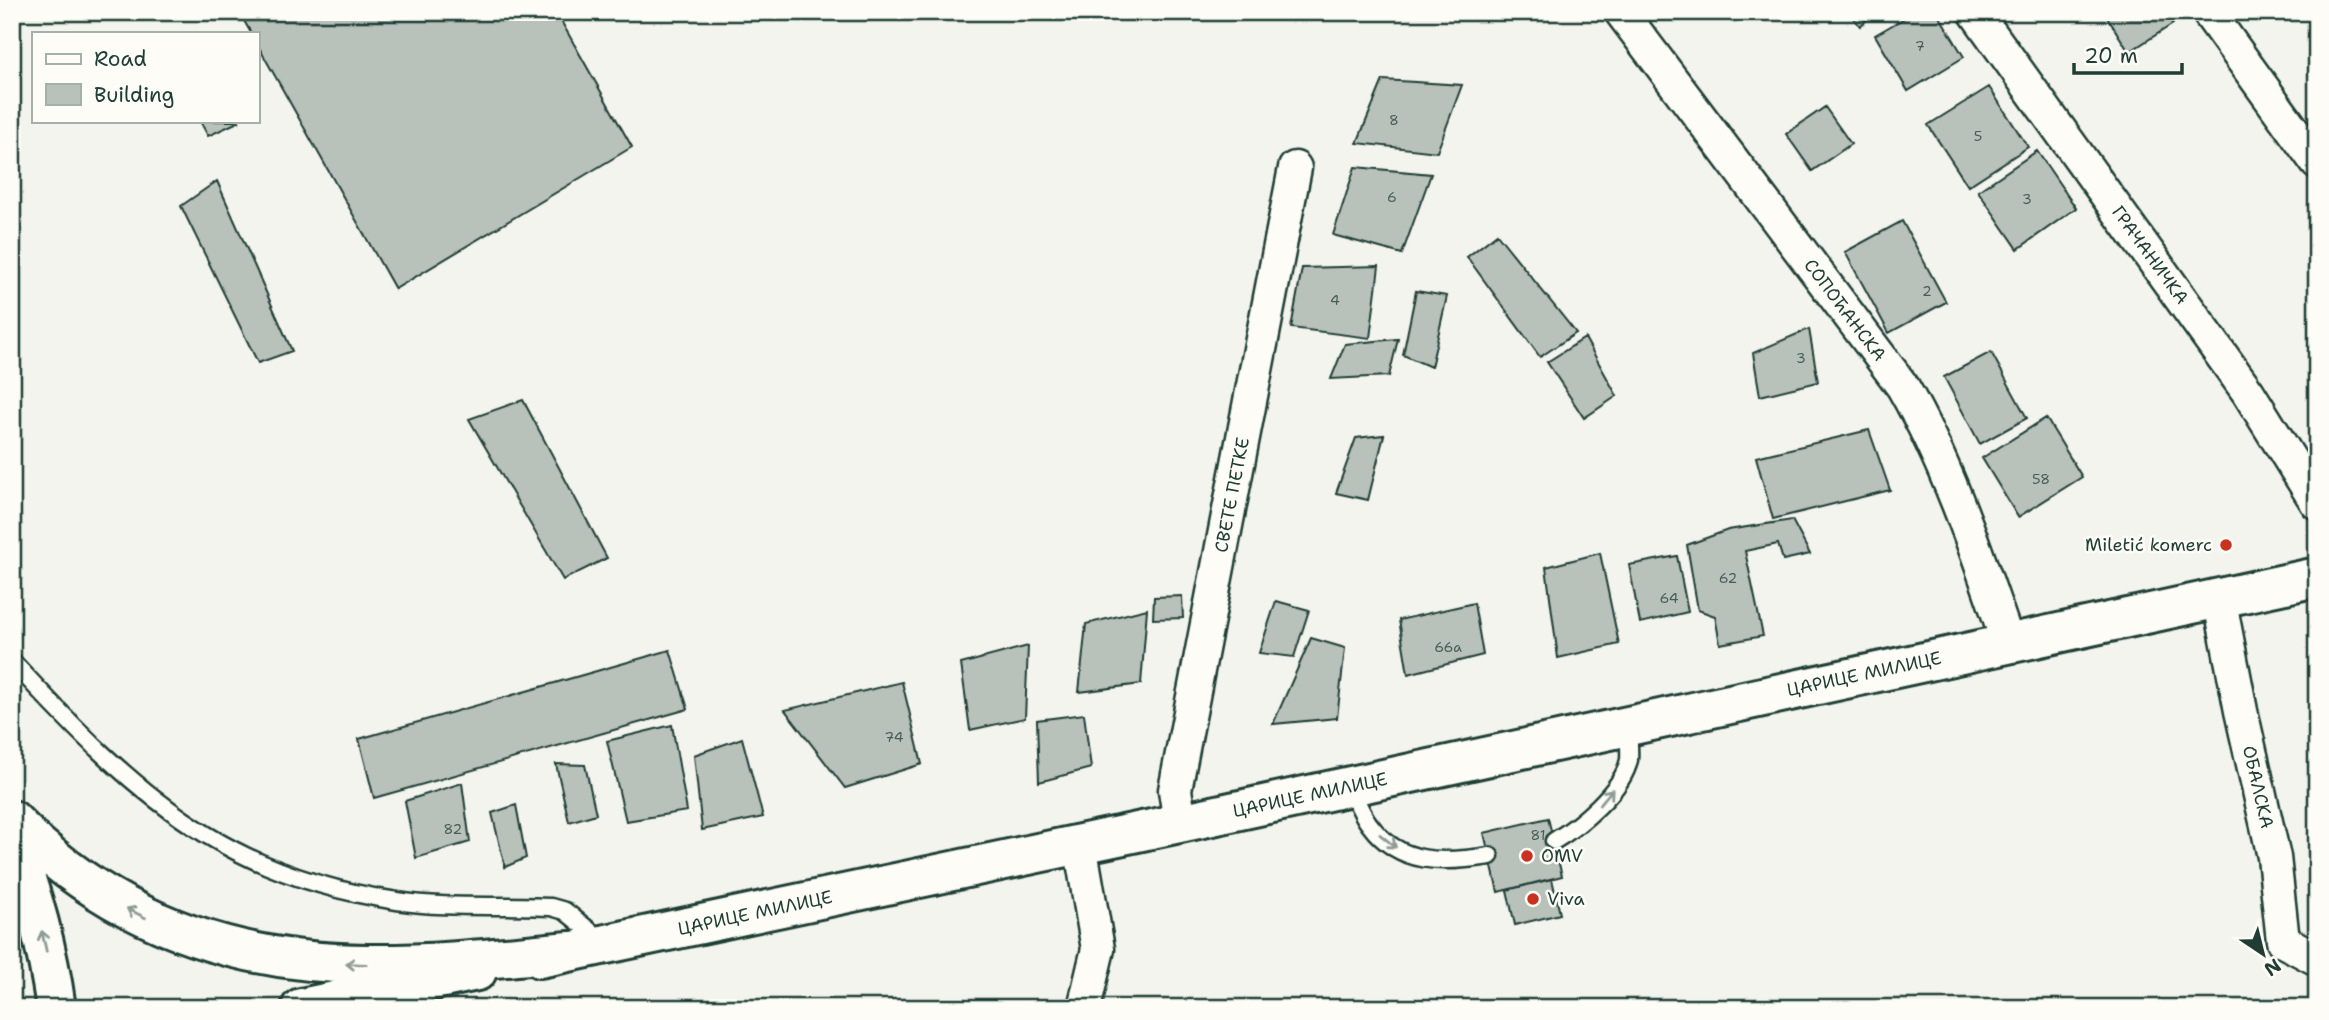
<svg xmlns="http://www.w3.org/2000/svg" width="2329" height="1020" viewBox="0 0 2329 1020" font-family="'Shantell Sans',sans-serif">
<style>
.building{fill:#b9c1bb;stroke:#1f3d34;stroke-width:2}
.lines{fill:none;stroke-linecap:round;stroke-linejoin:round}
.service-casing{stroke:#1f3d34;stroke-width:21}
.minor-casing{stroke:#1f3d34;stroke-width:37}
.secondary-casing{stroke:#1f3d34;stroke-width:44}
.motorway-casing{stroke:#1f3d34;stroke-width:44}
.service{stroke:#fdfcf7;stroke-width:16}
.minor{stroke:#fdfcf7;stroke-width:32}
.secondary{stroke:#fdfcf7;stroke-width:38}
.motorway{stroke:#fdfcf7;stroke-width:38}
.oneway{stroke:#8e9c96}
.poi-dot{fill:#c8321e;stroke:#fdfcf7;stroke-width:2.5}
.labels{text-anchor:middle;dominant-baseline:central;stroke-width:5;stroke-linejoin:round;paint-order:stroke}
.number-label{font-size:14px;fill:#465e56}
.street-label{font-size:18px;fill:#1f3d34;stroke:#fdfcf7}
.poi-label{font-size:18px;fill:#1f3d34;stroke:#fdfcf7;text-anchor:start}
</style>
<rect width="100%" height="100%" fill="#f4f4ef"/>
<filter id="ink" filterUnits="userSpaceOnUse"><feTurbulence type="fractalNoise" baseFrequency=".0143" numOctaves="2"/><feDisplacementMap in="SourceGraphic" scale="14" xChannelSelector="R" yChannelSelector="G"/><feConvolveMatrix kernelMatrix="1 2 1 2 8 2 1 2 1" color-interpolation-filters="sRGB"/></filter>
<g filter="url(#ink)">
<path class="building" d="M239,12H556L632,147L395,289L257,44V33H251Z
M1848,12H1876L1860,26Z
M1915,12H1937L1964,57L1908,91L1875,35Z
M2104,12H2166L2173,24L2129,52Z
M1383,80L1462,85L1437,152L1357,143Z
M1989,87L2028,147L1968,186L1928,125Z
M1825,107L1851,144L1812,171L1786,134Z
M200,121H240L208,136Z
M2037,151L2076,208L2018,249L1978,191Z
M1355,167L1431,174L1402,254L1333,235Z
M217,181L292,351L258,363L181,206Z
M1902,221L1946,302L1889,333L1845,252Z
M1497,234L1576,333L1540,357L1467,257Z
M1379,266L1370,338L1291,328L1302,268Z
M1416,291L1447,296L1431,367L1403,355Z
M1809,329L1818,382L1760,396L1753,353Z
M1585,338L1617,396L1584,418L1547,362Z
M1398,339L1389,376L1331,379L1345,344Z
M1991,352L2027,418L1980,444L1944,377Z
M523,400L607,558L563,580L469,419Z
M2046,418L2082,477L2018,517L1982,458Z
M1869,430L1890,490L1773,519L1756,457Z
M1384,435L1368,500L1336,493L1356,438Z
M1792,520L1810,554L1783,560L1778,544L1745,551L1763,636L1720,644L1715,616L1698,610L1687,545L1728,530Z
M1600,553L1619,644L1558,658L1546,567Z
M1677,556L1688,612L1640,623L1629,565Z
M1182,596L1183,618L1153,619L1154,597Z
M1276,601L1309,610L1294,657L1259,653Z
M1474,603L1483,655L1408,674L1399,620Z
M1147,609L1141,684L1079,692L1086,624Z
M1311,638L1345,648L1337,718L1273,724Z
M1028,646L1025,718L970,730L961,664Z
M670,650L688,709L374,798L359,739Z
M902,682L922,764L845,788L785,710Z
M1084,714L1091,768L1039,782L1037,720Z
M672,725L687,811L626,821L607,741Z
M742,738L763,817L702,830L694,755Z
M556,764L585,765L596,814L569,822Z
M462,783L470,842L416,858L405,801Z
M516,805L526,858L505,867L492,813Z
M1548,818L1562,876L1498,892L1484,833Z
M1552,879L1560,914L1515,925L1507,890Z"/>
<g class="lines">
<g class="service-casing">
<path id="service" d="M12,661C70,724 133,790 207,835C264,870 330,891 397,901C448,909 500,904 551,907L565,911L601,940
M1350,786C1356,799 1361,814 1370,825C1400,866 1445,863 1490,856
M1554,841C1579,826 1623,790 1629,760C1630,749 1628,736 1628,726"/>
</g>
<g class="minor-casing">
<path id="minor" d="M1621,12L1903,387C1949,467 1978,556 2008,643
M1975,12L2248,392L2317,503
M2208,12L2317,163
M2219,597L2241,711L2274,857L2283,941L2317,959
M1180,823L1175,790L1295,168
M1080,844L1098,949L1084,1008"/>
</g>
<g class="secondary-casing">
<path id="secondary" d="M540,958L1180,823L2317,577
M301,1008L477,971"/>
</g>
<g class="motorway-casing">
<path id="motorway" d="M12,820C109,920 231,963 368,964C436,965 504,957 571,951
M12,842C34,896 48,951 56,1008"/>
</g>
<use href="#service" class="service"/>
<use href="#minor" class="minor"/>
<use href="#secondary" class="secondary"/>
<use href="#motorway" class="motorway"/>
</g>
<defs><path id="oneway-shaft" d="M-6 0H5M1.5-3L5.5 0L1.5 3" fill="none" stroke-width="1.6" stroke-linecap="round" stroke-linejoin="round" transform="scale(1.75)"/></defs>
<g class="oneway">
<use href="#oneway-shaft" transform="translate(1606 797) rotate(-50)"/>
<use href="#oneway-shaft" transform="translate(1388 841) rotate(39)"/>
<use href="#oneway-shaft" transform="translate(136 913) rotate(-153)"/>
<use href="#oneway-shaft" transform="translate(44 941) rotate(-103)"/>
<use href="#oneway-shaft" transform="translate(356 964) rotate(-178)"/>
</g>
</g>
<g class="poi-dot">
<circle cx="2226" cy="545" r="7"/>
<circle cx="1527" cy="856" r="7"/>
<circle cx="1533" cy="899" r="7"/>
</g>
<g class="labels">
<g class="number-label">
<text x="1920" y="46">7</text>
<text x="1394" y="120">8</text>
<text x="1978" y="136">5</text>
<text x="1392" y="197">6</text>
<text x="2027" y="199">3</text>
<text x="1927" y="291">2</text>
<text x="1335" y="300">4</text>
<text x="1801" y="358">3</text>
<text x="2041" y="479">58</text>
<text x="1728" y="578">62</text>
<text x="1669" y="598">64</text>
<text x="1448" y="647">66a</text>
<text x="894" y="737">74</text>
<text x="453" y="829">82</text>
<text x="1538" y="835">81</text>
</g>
<g class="street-label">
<text transform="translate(2150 255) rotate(54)">ГРАЧАНИЧКА</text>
<text transform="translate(1845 310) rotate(53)">СОПОЋАНСКА</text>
<text transform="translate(1232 495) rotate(-79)">СВЕТЕ ПЕТКЕ</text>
<text transform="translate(1864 674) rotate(-12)">ЦАРИЦЕ МИЛИЦЕ</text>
<text transform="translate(2258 787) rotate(77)">ОБАЛСКА</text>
<text transform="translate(1310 795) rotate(-12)">ЦАРИЦЕ МИЛИЦЕ</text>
<text transform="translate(755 913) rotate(-12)">ЦАРИЦЕ МИЛИЦЕ</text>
</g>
<g class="poi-label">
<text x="2212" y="545" text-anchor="end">Miletić komerc</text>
<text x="1541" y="856">OMV</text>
<text x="1547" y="899">Viva</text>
</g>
</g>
<rect width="2329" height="1020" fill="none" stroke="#fdfcf7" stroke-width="42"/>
<rect x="21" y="21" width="2287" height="978" fill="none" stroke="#1f3d34" stroke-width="2.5" filter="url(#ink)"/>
<rect x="32" y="32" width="228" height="91" fill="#fdfcf7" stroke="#a4b0a9" stroke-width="2"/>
<rect x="46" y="54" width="35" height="10" fill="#fdfcf7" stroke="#a4b0a9" stroke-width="2"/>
<text x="94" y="66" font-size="21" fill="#1f3d34">Road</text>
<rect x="46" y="84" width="35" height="21" fill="#b9c1bb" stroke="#a4b0a9" stroke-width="2"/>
<text x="94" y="102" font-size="21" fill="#1f3d34">Building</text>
<g transform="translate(2263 954) rotate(145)" stroke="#fdfcf7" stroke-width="5" paint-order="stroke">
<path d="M0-5L12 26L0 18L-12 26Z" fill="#1f3d34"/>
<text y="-10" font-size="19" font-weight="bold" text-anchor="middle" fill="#1f3d34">N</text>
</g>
<path d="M2074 63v10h108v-10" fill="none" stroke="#1f3d34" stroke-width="3.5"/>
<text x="2084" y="63" font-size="21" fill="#1f3d34" stroke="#fdfcf7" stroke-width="5" paint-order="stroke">20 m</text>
</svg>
